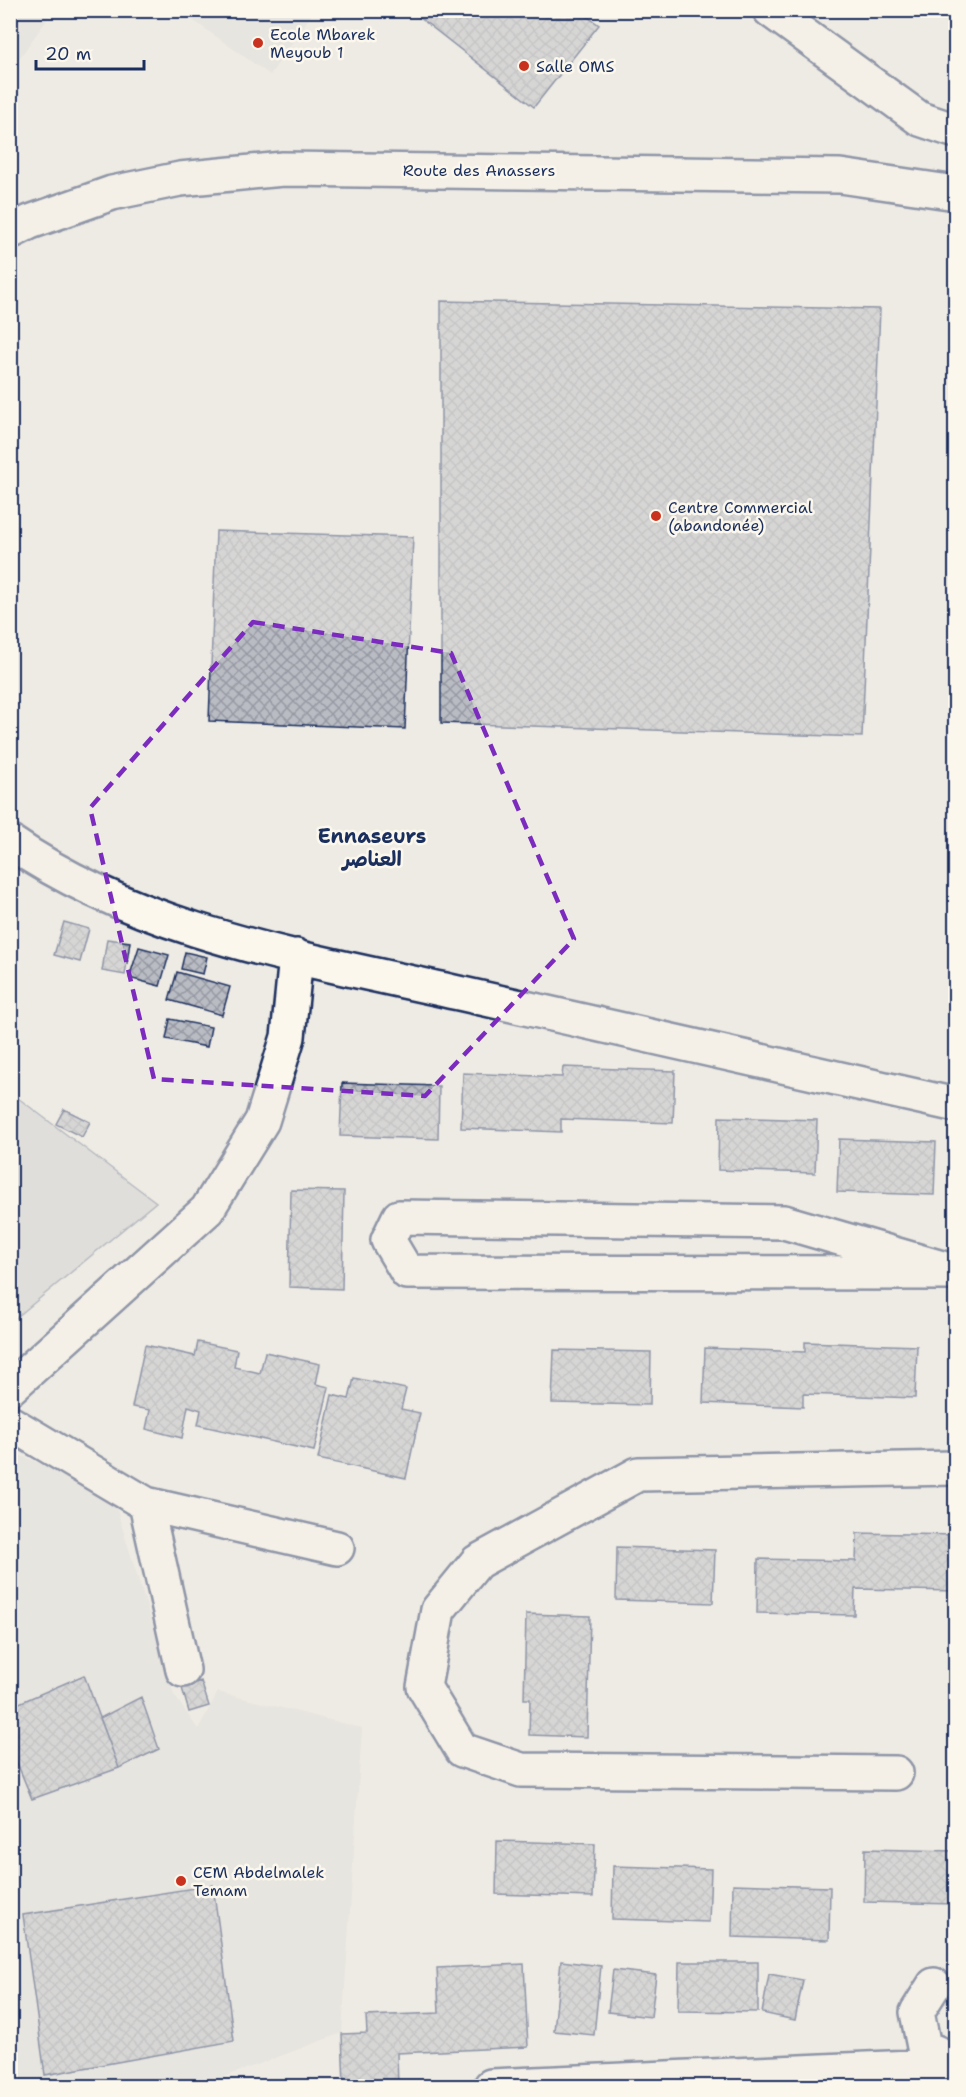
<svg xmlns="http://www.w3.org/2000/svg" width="966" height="2097" viewBox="0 0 966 2097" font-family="'Shantell Sans','Playpen Sans Arabic',sans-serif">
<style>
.built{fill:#deddda}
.garden{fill:#cecfcf;stroke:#747f96;stroke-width:1.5}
.building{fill:url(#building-cross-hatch);stroke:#1b2f5e;stroke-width:1.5}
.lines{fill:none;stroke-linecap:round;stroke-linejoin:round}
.minor-casing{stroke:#1b2f5e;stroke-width:38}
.major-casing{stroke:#1b2f5e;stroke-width:38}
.minor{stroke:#fbf7ec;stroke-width:33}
.major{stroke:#fbf7ec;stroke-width:33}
.marked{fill:none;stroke:#7b2cbf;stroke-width:4.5;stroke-dasharray:12 8;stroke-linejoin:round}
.poi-dot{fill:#c8321e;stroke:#fbf7ec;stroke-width:2}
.labels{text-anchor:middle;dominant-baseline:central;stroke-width:5;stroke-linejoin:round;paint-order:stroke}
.poi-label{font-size:16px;fill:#1b2f5e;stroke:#fbf7ec;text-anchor:start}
.street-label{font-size:16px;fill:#1b2f5e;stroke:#fbf7ec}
.quarter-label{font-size:20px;font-weight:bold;fill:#1b2f5e;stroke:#fbf7ec}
</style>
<defs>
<pattern id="building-cross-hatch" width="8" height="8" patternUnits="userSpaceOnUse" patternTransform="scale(1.5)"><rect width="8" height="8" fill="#b9bcc3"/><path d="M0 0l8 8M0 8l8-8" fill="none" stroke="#9699a2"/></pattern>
</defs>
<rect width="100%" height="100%" fill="#eeebe4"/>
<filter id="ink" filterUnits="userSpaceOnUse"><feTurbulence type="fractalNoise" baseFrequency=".0167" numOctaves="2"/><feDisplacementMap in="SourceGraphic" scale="12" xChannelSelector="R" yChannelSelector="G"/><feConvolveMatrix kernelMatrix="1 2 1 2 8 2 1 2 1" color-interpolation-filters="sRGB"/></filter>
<g filter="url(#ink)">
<path class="built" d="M11,10L53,11L11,70L10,11Z
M180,11H314L270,75Z
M10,1451L112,1494L174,1695L198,1729L218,1692L362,1728L342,2033L200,2086H11Z"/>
<path class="garden" d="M10,1092L156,1202L11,1322H10Z"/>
<path class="building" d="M410,10H578L599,25L534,107Z
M441,301L880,309L862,737L441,723Z
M216,531L413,537L405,729L209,721Z
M64,922L89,929L80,962L54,955Z
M107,939L130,942L125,975L102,971Z
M139,947L169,955L160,986L129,978Z
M185,952L207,957L203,974L181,969Z
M177,972L230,987L222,1015L169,1000Z
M170,1019L211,1027L207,1047L166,1039Z
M563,1067L675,1071L673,1123L561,1119V1132L461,1128L463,1073L562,1077Z
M342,1083L439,1086L438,1139L340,1136Z
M64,1109L90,1122L82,1137L56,1124Z
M719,1117L817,1120L815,1173L718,1170Z
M839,1139L936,1142L934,1195L837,1192Z
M291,1190L344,1191L342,1289L289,1287Z
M198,1342L237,1350L234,1367L260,1373L265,1352L320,1364L316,1384L329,1387L314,1451L198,1425L201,1410L188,1406L182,1438L146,1429L150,1410L132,1407L145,1345L195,1356Z
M805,1342L917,1346L915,1398L803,1394V1407L703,1403L705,1348L805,1352Z
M554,1350L651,1352L650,1405L552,1403Z
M354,1378L406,1389L401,1409L420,1413L406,1478L318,1459L332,1395L349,1399Z
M857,1533L956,1535V1591L855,1589L854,1615L757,1613L758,1559L856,1561Z
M617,1547L715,1550L713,1603L616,1600Z
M526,1614L590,1616L587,1737L529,1735L530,1699H524Z
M84,1675L119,1768L32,1799L10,1746V1707Z
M201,1681L209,1706L189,1712L182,1688Z
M141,1697L159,1749L119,1768L100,1718Z
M497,1841L595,1844L593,1897L496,1894Z
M865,1849L956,1851V1904L864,1902Z
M613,1866L711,1869L709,1922L612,1919Z
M733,1884L830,1887L829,1940L732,1937Z
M213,1885L234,2041L45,2075L23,1915Z
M561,1961L601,1966L594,2035L554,2031Z
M679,1962H758V2012L678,2011Z
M524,1964L528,2047L397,2053L398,2086H344L342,2034L367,2033L366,2016L439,2013L437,1968Z
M613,1970L656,1975L651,2017L608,2012Z
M769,1974L803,1980L795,2020L762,2013Z
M861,2082L921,2086H860Z"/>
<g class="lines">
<g class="minor-casing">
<path id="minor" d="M770,10L920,119L956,131
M10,842C143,934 308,959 463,994C627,1031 791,1067 956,1105
M956,1272L784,1222L399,1217L388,1240L407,1272L956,1273
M10,1388L207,1210L262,1121L288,1037L296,956
M10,1423L146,1504L337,1548
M146,1504L183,1670
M896,1773L521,1770L462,1750L424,1687L438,1610L477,1562L638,1474L956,1468
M934,1985L917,2012L924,2047L956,2061
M491,2086L956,2065"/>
</g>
<g class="major-casing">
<path id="major" d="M10,232L30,222L112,193L180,179L283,169L840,176L956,193"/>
</g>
<use href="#minor" class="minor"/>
<use href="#major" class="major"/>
</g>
</g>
<path d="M0 0H966V2097H0ZM253,622L451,653L574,939L425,1096L154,1079L90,808Z" fill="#eeebe4" fill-opacity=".55" fill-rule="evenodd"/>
<path class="marked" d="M253,622L451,653L574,939L425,1096L154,1079L90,808Z"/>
<g class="poi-dot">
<circle cx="258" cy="43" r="6"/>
<circle cx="524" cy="66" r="6"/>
<circle cx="656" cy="516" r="6"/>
<circle cx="181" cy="1881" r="6"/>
</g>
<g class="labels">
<g class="poi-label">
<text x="270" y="34">Ecole Mbarek<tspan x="270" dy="18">Meyoub 1</tspan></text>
<text x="536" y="66">Salle OMS</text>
<text x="668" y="507">Centre Commercial<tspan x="668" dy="18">(abandonée)</tspan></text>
<text x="193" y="1872">CEM Abdelmalek<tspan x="193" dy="18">Temam</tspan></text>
</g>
<g class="street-label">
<text x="479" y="170">Route des Anassers</text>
</g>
<g class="quarter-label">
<text x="372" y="836">Ennaseurs<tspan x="372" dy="23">العناصر</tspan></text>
</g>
</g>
<rect width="966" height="2097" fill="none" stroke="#fbf7ec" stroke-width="36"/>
<rect x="18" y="18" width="930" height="2061" fill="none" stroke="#1b2f5e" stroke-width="2" filter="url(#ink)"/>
<path d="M36 60v9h108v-9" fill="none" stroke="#1b2f5e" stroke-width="3"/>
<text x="45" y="60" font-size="18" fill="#1b2f5e" stroke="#fbf7ec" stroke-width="4.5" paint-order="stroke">20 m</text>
</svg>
